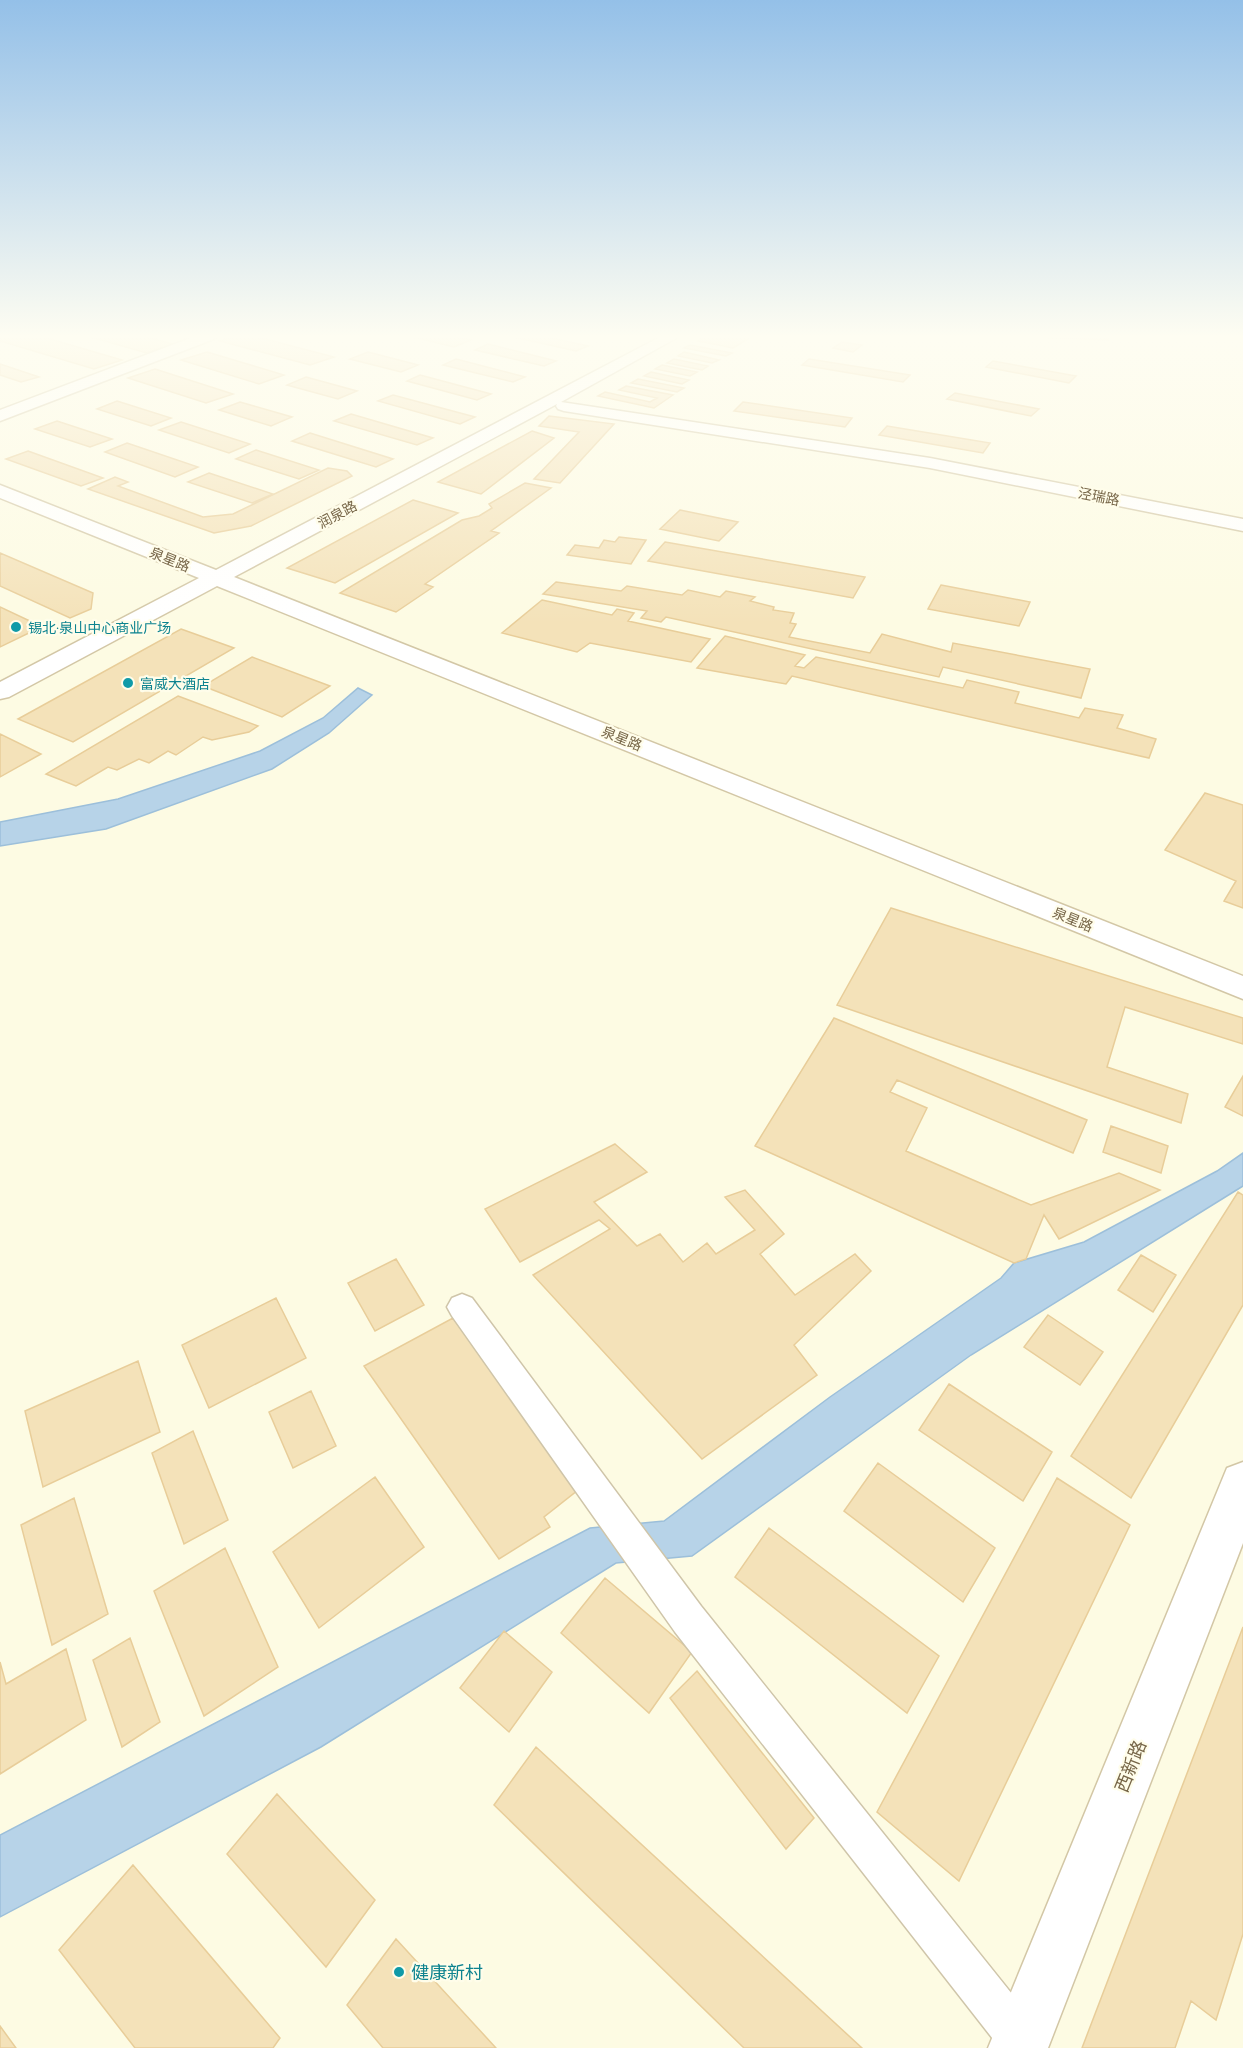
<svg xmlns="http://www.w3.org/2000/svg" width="1243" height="2048" viewBox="0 0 1243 2048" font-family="Manrope,'Noto Sans SC',sans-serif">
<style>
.water{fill:#b7d3e8;stroke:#9cbfda;stroke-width:1.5}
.building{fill:#f4e2b9;stroke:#e8cd99;stroke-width:1.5}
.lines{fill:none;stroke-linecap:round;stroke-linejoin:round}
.street-casing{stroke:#cfc5a9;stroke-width:3}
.secondary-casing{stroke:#d3c7a6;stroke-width:3}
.street{fill:#fff;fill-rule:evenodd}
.secondary{fill:#fff;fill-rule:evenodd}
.culture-dot{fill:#0f9aa8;stroke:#fffdea;stroke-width:2}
.labels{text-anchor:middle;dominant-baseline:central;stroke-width:4.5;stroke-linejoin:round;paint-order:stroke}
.far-street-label{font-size:14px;fill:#776648;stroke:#fffdea}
.far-culture-label{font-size:14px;fill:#0d838f;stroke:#fffdea;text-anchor:start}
.near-street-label{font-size:18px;fill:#776648;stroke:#fffdea}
.near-culture-label{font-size:18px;fill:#0d838f;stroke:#fffdea;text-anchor:start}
</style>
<rect width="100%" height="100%" fill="#fdfbe3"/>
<path class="water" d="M358,688L372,695L329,733L272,769L106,829L0,846V822L118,799L260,751L323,718Z
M1243,1153V1186L971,1355L692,1556L616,1563L321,1747L0,1917V1835L590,1528L664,1521L830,1397L1001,1278L1014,1263L1084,1242L1217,1171Z"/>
<path class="building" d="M0,336H40L122,360L94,369L0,341Z
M87,336H143L173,344L147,353Z
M235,336H254L334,357L310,365L220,341Z
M409,336H452L471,340L454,347Z
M509,336H542L588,346L576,351Z
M707,336H753L733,348L698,341Z
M1016,336H1106L1108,340Z
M842,342L862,345L853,352L833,348Z
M488,344L556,361L544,366L475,350Z
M690,345L732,353L726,356L684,348Z
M207,352L284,375L259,384L181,360Z
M368,352L418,365L401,372L350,359Z
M684,352L719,360L712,363L678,356Z
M456,359L525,377L513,382L443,365Z
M674,359L708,366L702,370L667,363Z
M809,359L910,375L903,382L802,365Z
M993,361L1076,376L1069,383L986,367Z
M0,364L39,377L21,382L0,375Z
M662,365L697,372L690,376L655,369Z
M155,369L233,394L206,403L128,378Z
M651,372L689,380L682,384L644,376Z
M420,375L491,394L477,400L407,381Z
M306,377L357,391L338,399L287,385Z
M638,379L684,388L677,392L631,383Z
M626,386L673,395L654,408L598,396L605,392L650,402L657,398L619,390Z
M955,393L1039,409L1031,416L947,399Z
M393,395L475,417L460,424L378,401Z
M117,401L171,418L151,426L97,409Z
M240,402L292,417L271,426L219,410Z
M743,402L852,418L845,427L734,411Z
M351,414L433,438L417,445L334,421Z
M549,416L614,424L560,483L534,479L579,432L539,426Z
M57,421L112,439L90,447L35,429Z
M181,422L250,444L229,453L159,430Z
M887,426L990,443L983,453L879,435Z
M532,431L554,438L481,494L438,482Z
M310,433L393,459L376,467L292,441Z
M127,443L198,467L175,477L105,452Z
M256,450L319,470L299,479L236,459Z
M28,451L103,478L81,486L6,459Z
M328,468L347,471L352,476L251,526L214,533L88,489L115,477L128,482L118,486L203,517L233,514Z
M209,473L273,494L252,503L188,482Z
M525,483L551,488L491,531L499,533L425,584L433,587L396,612L340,593L462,520L479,516L492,508L489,504Z
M413,500L458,513L335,583L287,568Z
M680,510L738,522L719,541L660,529Z
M619,537L646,540L631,564L567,555L575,545L599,548L604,540L615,542Z
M665,542L865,577L853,598L648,561Z
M0,553L93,593L91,609L70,618L0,586Z
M556,582L621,591L627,586L682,595L688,590L720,597L726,591L755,597L750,601L774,607L773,610L794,613L790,623L796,624L789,637L870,653L882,634L951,652L953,643L1090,669L1081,698L943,667L939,677L666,617L661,622L641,618L647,611L543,594Z
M941,585L1030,602L1019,626L928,609Z
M542,600L612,615L617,609L634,613L628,621L710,639L691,662L590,643L577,652L502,633Z
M0,607L32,622L31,632L0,647Z
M181,629L234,648L73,742L18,719Z
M725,636L805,655L795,666L804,668L816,657L963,688L967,680L1019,692L1015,703L1079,718L1085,708L1123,715L1117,728L1156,739L1149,758L792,676L786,684L697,668Z
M252,657L330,686L282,717L203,686Z
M178,696L258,726L249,732L212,740L203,737L176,755L168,751L149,763L139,759L117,770L108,767L76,786L46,774Z
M0,734L41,754L0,777Z
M1205,793L1243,805V908L1224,901L1236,881L1165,850Z
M891,908L1243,1018V1044L1125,1007L1107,1067L1188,1094L1181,1123L837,1005Z
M834,1018L1087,1120L1073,1153L897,1080L890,1092L927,1108L906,1151L1031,1205L1119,1173L1160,1190L1059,1239L1044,1215L1026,1259L1014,1263L755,1146Z
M1243,1076V1116L1225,1107Z
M1111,1126L1168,1146L1161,1173L1103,1152Z
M615,1144L647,1172L594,1202L637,1246L660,1234L683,1262L707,1243L716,1254L755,1230L725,1197L745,1190L784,1234L760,1254L795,1295L855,1254L871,1271L794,1345L817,1375L702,1459L533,1275L610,1229L599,1220L520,1262L485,1209Z
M1238,1192L1243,1195V1305L1131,1498L1071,1456Z
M1141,1255L1176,1275L1153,1312L1118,1290Z
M396,1259L424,1305L375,1331L348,1283Z
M276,1298L306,1358L209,1408L182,1345Z
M1048,1315L1103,1352L1080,1385L1024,1347Z
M453,1318L578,1490L544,1517L550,1527L499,1559L364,1366Z
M138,1361L160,1432L43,1487L25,1411Z
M949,1384L1052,1452L1023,1501L919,1430Z
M311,1391L336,1446L293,1468L269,1412Z
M193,1431L228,1520L184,1544L152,1453Z
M878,1463L995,1548L963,1602L844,1511Z
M375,1477L424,1547L319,1628L273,1552Z
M1057,1478L1130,1525L959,1881L877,1812Z
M74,1498L108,1614L52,1645L21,1525Z
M769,1528L939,1656L907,1713L735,1577Z
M225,1548L278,1667L204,1716L154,1591Z
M605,1578L692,1652L649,1713L561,1633Z
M1243,1627V1934L1216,2020L1191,2001L1175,2048H1082Z
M504,1631L552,1672L509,1732L460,1688Z
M130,1638L160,1722L122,1747L93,1660Z
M66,1649L86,1720L0,1774V1662L6,1684Z
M697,1671L814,1818L786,1849L670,1698Z
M536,1747L862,2048H744L494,1805Z
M277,1794L375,1900L326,1967L227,1854Z
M133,1865L280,2038L273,2048H135L59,1950Z
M396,1939L496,2048H383L347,2005Z
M0,2026L16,2048H0Z"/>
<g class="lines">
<g class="street-casing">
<path id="street" d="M462,1294L472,1298L701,1606L1036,2024L1043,2039L1039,2048H1000L675,1632L452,1316L447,1307L452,1298Z"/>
</g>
<g class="secondary-casing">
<path id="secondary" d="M196,336H216L214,339L0,421V410Z
M662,336H680L561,402L930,458L1243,519V531L930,468L564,411L558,409L556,406L557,404L234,577L1243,976V999L217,586L9,697L0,699V682L199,578L0,498V485L216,570Z
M1243,1462V1543L1048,2048H988L1227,1468Z"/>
</g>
<use href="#street" class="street"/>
<use href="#secondary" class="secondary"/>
</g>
<linearGradient id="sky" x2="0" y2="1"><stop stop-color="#94c0e8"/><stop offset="0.54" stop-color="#fefdf2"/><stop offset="1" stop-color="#fefdf2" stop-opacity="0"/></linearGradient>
<rect width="1243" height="623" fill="url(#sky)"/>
<g class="culture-dot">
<circle cx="16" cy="627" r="6"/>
<circle cx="128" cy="683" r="6"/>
<circle cx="399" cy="1972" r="6"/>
</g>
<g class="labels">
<g class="far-street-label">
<text transform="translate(1099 496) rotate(11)">泾瑞路</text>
<text transform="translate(337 514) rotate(-28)">润泉路</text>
<text transform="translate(170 559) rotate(22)">泉星路</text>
<text transform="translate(622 738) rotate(22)">泉星路</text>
<text transform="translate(1073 919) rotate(22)">泉星路</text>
</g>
<g class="far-culture-label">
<text x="28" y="627">锡北·泉山中心商业广场</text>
<text x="140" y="683">富威大酒店</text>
</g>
<g class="near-street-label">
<text transform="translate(1130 1766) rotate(-68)">西新路</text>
</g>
<g class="near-culture-label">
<text x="411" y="1972">健康新村</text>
</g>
</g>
</svg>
